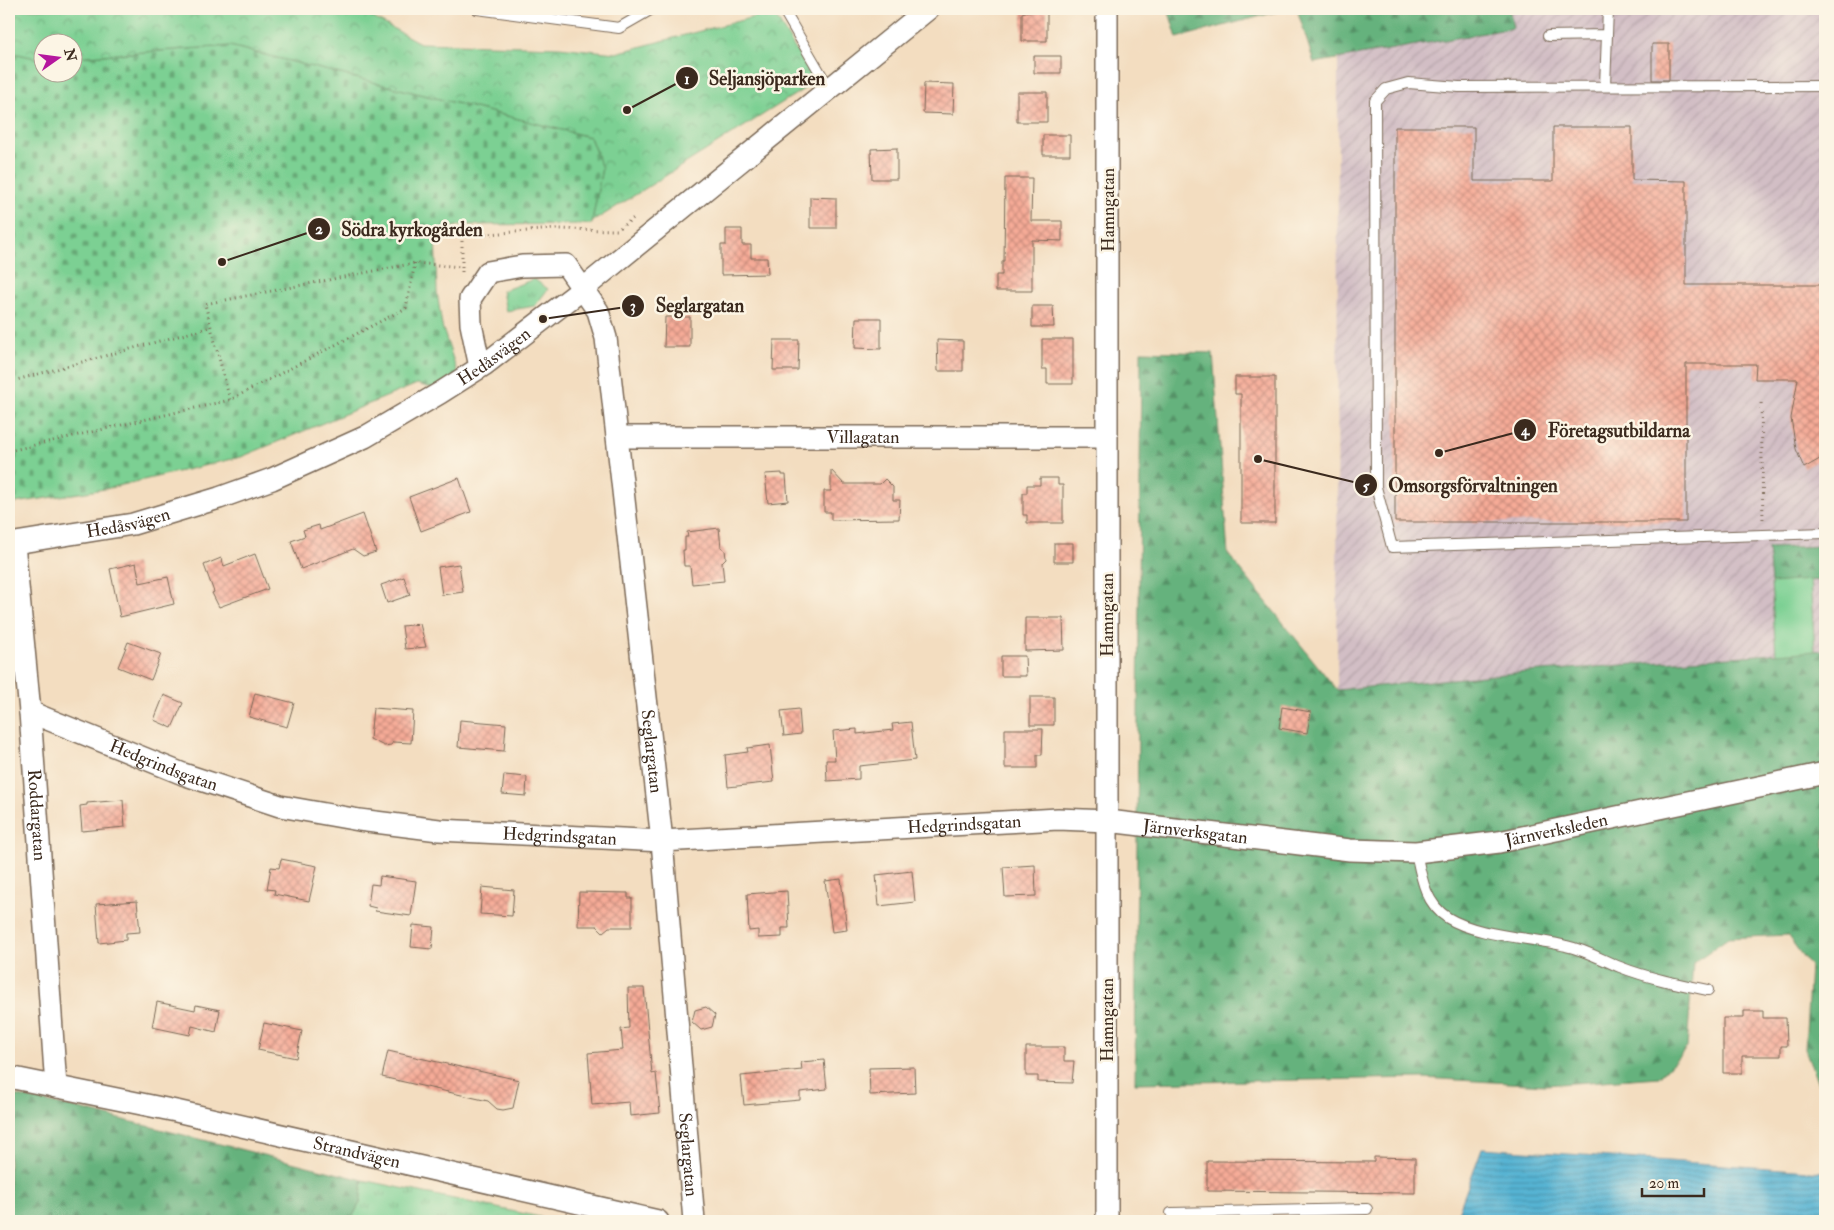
<svg xmlns="http://www.w3.org/2000/svg" width="1834" height="1230" viewBox="0 0 1834 1230" font-family="'IM FELL Double Pica',serif">
<style>
.industrial{fill:url(#industrial-furrows)}
.grass{fill:url(#grass-tufts);stroke:#5c7d58}
.forest{fill:url(#forest-firs);stroke:#506e4e}
.cemetery{fill:url(#cemetery-stones);stroke:#5c7d58}
.park{fill:url(#park-crowns);stroke:#5c7d58}
.garden{fill:#7cd093;stroke:#5c7d58}
.water{fill:url(#water-rules);stroke:#486e78}
.building{fill:url(#building-cross-hatch)}
.lines{fill:none;stroke-linecap:round;stroke-linejoin:round}
.service-casing{stroke:#7b6957;stroke-width:12}
.minor-casing{stroke:#7b6957;stroke-width:24}
.path{stroke:#7b6957;stroke-width:3;stroke-dasharray:1 4;stroke-linecap:butt}
.service{stroke:#fff;stroke-width:10}
.minor{stroke:#fff;stroke-width:21}
.labels{text-anchor:middle;dominant-baseline:central;stroke-width:5;stroke-linejoin:round;paint-order:stroke}
.street-label{font-size:18px;fill:#3b2a1e;stroke:#fcf5e5}
.leader{fill:none;stroke:#3b2a1e;stroke-width:2}
.callout-dot{fill:#3b2a1e;stroke:#fcf5e5;stroke-width:2}
.mark-label{font-size:15px;text-anchor:middle;font-weight:bold;fill:#fff}
.callout-label{font-size:19px;text-anchor:middle;font-weight:bold;fill:#3b2a1e;stroke:#fcf5e5;stroke-width:5;stroke-linejoin:round;paint-order:stroke}
</style>
<defs>
<pattern id="industrial-furrows" width="10" height="10" patternUnits="userSpaceOnUse" patternTransform="scale(1.25)"><rect width="10" height="10" fill="#d2bec5"/><path d="M-1 1l2-2M0 10L10 0M9 11l2-2" fill="none" stroke="#b5a3a9"/></pattern>
<pattern id="grass-tufts" width="24" height="20" patternUnits="userSpaceOnUse" patternTransform="scale(1.25)"><rect width="24" height="20" fill="#7cd093"/><path d="M3 7l-1-3M5 7V3M7 7l1-3M15 17l-1-3M17 17v-4M19 17l1-3" fill="none" stroke="#67a977"/></pattern>
<pattern id="forest-firs" width="22" height="20" patternUnits="userSpaceOnUse" patternTransform="scale(1.25)"><rect width="22" height="20" fill="#65b27d"/><path d="M5 1l3.5 6h-7zM16 11l3.5 6h-7z" fill="#549166"/></pattern>
<pattern id="cemetery-stones" width="16" height="16" patternUnits="userSpaceOnUse" patternTransform="scale(1.25)"><rect width="16" height="16" fill="#7cd093"/><path d="M2 7V4a2 2 0 0 1 4 0v3zM10 15v-3a2 2 0 0 1 4 0v3z" fill="#67a977"/></pattern>
<pattern id="park-crowns" width="20" height="18" patternUnits="userSpaceOnUse" patternTransform="scale(1.25)"><rect width="20" height="18" fill="#7cd093"/><path d="M2 6a3 3 0 1 1 6 0M12 15a3 3 0 1 1 6 0" fill="none" stroke="#67a977"/></pattern>
<pattern id="water-rules" width="6" height="5" patternUnits="userSpaceOnUse" patternTransform="scale(1.25)"><rect width="6" height="5" fill="#55b3d3"/><path d="M0 2.5h6" fill="none" stroke="#4892ab"/></pattern>
<pattern id="building-cross-hatch" width="8" height="8" patternUnits="userSpaceOnUse" patternTransform="scale(1.25)"><rect width="8" height="8" fill="#f6ab97"/><path d="M0 0l8 8M0 8l8-8" fill="none" stroke="#c88b7b"/></pattern>
</defs>
<rect width="100%" height="100%" fill="#fcf5e5"/>
<filter id="ink" filterUnits="userSpaceOnUse"><feTurbulence type="fractalNoise" baseFrequency=".02" numOctaves="2"/><feDisplacementMap in="SourceGraphic" scale="10" xChannelSelector="R" yChannelSelector="G"/><feConvolveMatrix kernelMatrix="1 2 1 2 8 2 1 2 1" color-interpolation-filters="sRGB"/></filter>
<filter id="wash" filterUnits="userSpaceOnUse"><feTurbulence type="fractalNoise" baseFrequency=".0096" numOctaves="4" result="noise"/><feDisplacementMap in="SourceGraphic" scale="20" xChannelSelector="R" yChannelSelector="G"/><feGaussianBlur stdDeviation="1.12" result="paint"/><feColorMatrix in="noise" values="0 0 0 0 0 0 0 0 0 0 0 0 0 0 0 0 0 1.4 0 .05"/><feComposite in="paint" operator="in"/></filter>
<g filter="url(#wash)">
<rect width="100%" height="100%" fill="#f3ddc0"/>
<path class="industrial" d="M1362,9H1825V650L1337,690L1338,31Z"/>
<path class="grass" d="M534,279L548,289L535,306L506,311L502,291Z
M363,1180L559,1221H350L360,1203Z"/>
<path class="forest" d="M1168,9H1288L1177,38Z
M1297,9H1509L1513,28L1314,63Z
M1141,351L1213,353L1228,554L1337,690L1515,673L1825,650V1102L1805,1049L1810,966L1787,935L1728,938L1693,963L1687,1048L1659,1077L1545,1085L1423,1078L1135,1083Z
M1825,546V580L1771,583L1768,548Z
M9,1094L80,1109L363,1180L360,1203L350,1221H9Z"/>
<path class="cemetery" d="M230,46L590,137L602,168L592,224L461,225L435,232L437,292L442,326L459,377L438,390L417,384L241,457L105,489L9,504V52L42,59V72H72L73,57Z"/>
<path class="park" d="M9,9H357L420,43L559,47L616,53L773,12L815,82L592,222L602,168L590,137L230,46L73,57L72,42H42V59H40L9,52Z"/>
<path class="garden" d="M1810,580L1815,651L1776,654L1771,583Z"/>
<path class="water" d="M1482,1148L1825,1172V1221H1455Z"/>
<g id="blocks">
<path class="building" d="M1029,11H1047V41H1022V13Z
M1652,44H1669V80H1652Z
M1034,56H1061V73H1034Z
M924,83L954,84L953,114L923,113Z
M1017,92H1047V122H1017Z
M1395,127H1474V181H1553V127H1632V180L1686,181V285H1825V456L1804,468L1796,449L1791,418L1798,379H1755L1756,364H1686V522H1395Z
M1043,135H1070V155H1043Z
M897,148V179H872L871,149Z
M1005,178H1032L1031,221H1062V241L1032,240V291H996V275H1002V261H1004Z
M810,197L836,198V228H810Z
M726,229H742V245H751V258H767L768,274L721,275V245H726Z
M1032,306H1053L1054,327H1032Z
M665,317H690V347H664Z
M856,318H881V349L855,348Z
M1042,339H1073V384H1047V369H1042Z
M774,340H799L798,370H773Z
M937,340L963,341V371H938Z
M1235,377H1275V523H1241V394H1235Z
M831,470L844,484H880L885,479L893,487V500H900L899,519L831,520V512H824V491H831Z
M782,473V475H786L788,501L768,503L765,474Z
M459,478L471,512L421,531L409,497Z
M1040,478H1058V485H1063V523H1027V515H1023V493H1027V485H1040Z
M363,514L376,552L363,556L353,549L301,569L291,541L305,536L303,530L319,525L320,530Z
M719,528L721,547L725,550L726,558L722,562L724,581L692,584L690,566H684L683,550H685V537H688L687,532Z
M1054,543H1073V562H1054Z
M255,554L268,589L219,607L212,593L214,592L204,565L221,558L224,566Z
M136,563L140,583L168,577L174,604L120,617L110,569Z
M459,564L463,592L442,595L438,567Z
M404,577L410,595L387,603L381,585Z
M1025,618H1063L1064,650L1025,651Z
M420,624L426,647L405,649L402,626Z
M128,642L161,654L151,680L118,667Z
M1001,656H1025L1026,676H1001Z
M255,693L294,703L287,727L249,717Z
M164,695L183,703L172,728L154,720Z
M1030,697H1054V725H1030Z
M1282,707L1311,712L1307,733L1279,728Z
M373,708L413,711L411,743L393,742L391,745L384,746L370,739Z
M799,709L801,734L784,736L781,711Z
M460,720L506,724L504,751L458,747Z
M911,722L915,760L859,766V779L827,781L826,760H835L833,731L857,729V734L893,730L892,724Z
M1005,729H1043L1042,755H1037V768H1005Z
M770,745L774,782L728,787L725,755L748,752L747,748Z
M504,775L527,777L526,796L502,794Z
M123,800L125,827L82,831L80,806L87,805V803Z
M281,859L317,866L309,901L274,894L275,890L267,889L271,867L279,868Z
M1035,865L1036,896L1005,897L1003,867Z
M912,871L915,902L879,906L876,875Z
M380,876L416,881L411,916L375,911L376,908L368,906L371,884L379,885Z
M841,879L847,930L832,932L825,881Z
M482,887L514,890L512,916L480,914Z
M787,891L789,928H782V937L758,938V930L749,931L747,894Z
M579,892L628,893V898H632V927H609L603,932L597,926H578Z
M137,901L140,932L126,933V940L99,943L96,904Z
M413,925L434,927L432,949L411,947Z
M628,988H644L652,1074L656,1073L660,1113L630,1116L629,1102L592,1105L588,1053L623,1050L621,1029L629,1028Z
M157,1002L195,1010L196,1005L220,1010L216,1032L192,1026L190,1035L152,1027Z
M706,1007L715,1015L712,1027L701,1030L692,1022L695,1010Z
M1744,1011H1763V1018H1786L1787,1046H1781V1056H1742V1073H1723V1018H1744Z
M264,1023L302,1031L296,1058L258,1050Z
M1026,1047H1064V1061H1074L1072,1083L1038,1082V1076H1026Z
M388,1051L519,1080L513,1108L503,1110L497,1109L488,1101L382,1077Z
M824,1060L827,1089L800,1092V1100L744,1105L741,1076L802,1070L801,1062Z
M914,1067L915,1093L870,1095L869,1068Z
M1374,1157L1415,1158V1193L1207,1191V1161L1374,1162Z"/>
</g>
</g>
<g filter="url(#ink)">
<use href="#blocks" fill-opacity="0" stroke="#7b6957" stroke-width="1"/>
<g class="lines">
<g class="service-casing">
<path id="service" d="M477,9L619,28L652,9
M783,9L829,88
M1548,36L1607,35
M1605,86L1608,9
M1825,86L1459,87L1408,83L1386,89L1375,101L1376,487L1392,547L1825,533
M1416,852C1421,876 1425,904 1448,918C1479,937 1532,937 1566,946C1586,950 1602,960 1620,967C1648,978 1678,984 1708,990
M1171,1213L1367,1209"/>
</g>
<g class="minor-casing">
<g id="minor">
<path id="s1" d="M480,367L471,324L470,299L488,272L522,266L566,265L598,311L606,338L662,841L694,1221"/>
<path id="s2" d="M619,437H1106"/>
<path id="s3" d="M9,544L133,524L219,498L272,479L365,437L440,393L484,365L584,288L928,9"/>
<path id="s4" d="M14,544L30,712L56,1087"/>
<path id="s5" d="M30,712L183,774L280,806L359,820L439,830L662,841L1058,819L1108,821L1350,850L1416,852L1499,842L1825,773"/>
<path id="s6" d="M9,1077L176,1111L658,1221"/>
<path d="M1107,1221V9"/>
</g>
</g>
<path class="path" d="M415,263L406,308L230,400L205,304L415,263L462,267
M462,272V236L554,229L617,230L635,217
M9,382L211,327
M1761,398L1763,522
M9,451L230,400"/>
<use href="#service" class="service"/>
<use href="#minor" class="minor"/>
</g>
</g>
<g class="labels">
<g class="street-label">
<text transform="translate(1108 210) rotate(-90)">Hamngatan</text>
<text stroke="none"><textPath href="#s3" startOffset="526">Hedåsvägen</textPath></text>
<text stroke="none"><textPath href="#s2" startOffset="244">Villagatan</textPath></text>
<text stroke="none"><textPath href="#s3" startOffset="121">Hedåsvägen</textPath></text>
<text transform="translate(1107 615) rotate(-90)">Hamngatan</text>
<text stroke="none"><textPath href="#s1" startOffset="680">Seglargatan</textPath></text>
<text stroke="none"><textPath href="#s5" startOffset="144">Hedgrindsgatan</textPath></text>
<text stroke="none"><textPath href="#s4" startOffset="272">Roddargatan</textPath></text>
<text stroke="none"><textPath href="#s5" startOffset="954">Hedgrindsgatan</textPath></text>
<text stroke="none"><textPath href="#s5" startOffset="1550">Järnverksleden</textPath></text>
<text stroke="none"><textPath href="#s5" startOffset="1186">Järnverksgatan</textPath></text>
<text stroke="none"><textPath href="#s5" startOffset="549">Hedgrindsgatan</textPath></text>
<text transform="translate(1107 1020) rotate(-90)">Hamngatan</text>
<text stroke="none"><textPath href="#s6" startOffset="356">Strandvägen</textPath></text>
<text stroke="none"><textPath href="#s1" startOffset="1085">Seglargatan</textPath></text>
</g>
</g>
<path class="leader" d="M627 110L687 78M222 262L319 229M543 319L633 306M1439 453L1525 430M1258 459L1366 485"/>
<g class="callout-dot">
<circle cx="627" cy="110" r="5"/>
<circle cx="222" cy="262" r="5"/>
<circle cx="543" cy="319" r="5"/>
<circle cx="1439" cy="453" r="5"/>
<circle cx="1258" cy="459" r="5"/>
<circle cx="687" cy="78" r="12"/>
<circle cx="319" cy="229" r="12"/>
<circle cx="633" cy="306" r="12"/>
<circle cx="1525" cy="430" r="12"/>
<circle cx="1366" cy="485" r="12"/>
</g>
<g class="mark-label">
<text x="687" y="84">1</text>
<text x="319" y="234">2</text>
<text x="633" y="311">3</text>
<text x="1525" y="435">4</text>
<text x="1366" y="491">5</text>
</g>
<g class="callout-label">
<text x="767" y="85">Seljansjöparken</text>
<text x="412" y="236">Södra kyrkogården</text>
<text x="700" y="312">Seglargatan</text>
<text x="1619" y="437">Företagsutbildarna</text>
<text x="1473" y="492">Omsorgsförvaltningen</text>
</g>
<rect width="1834" height="1230" fill="none" stroke="#fcf5e5" stroke-width="30"/>
<g transform="translate(58 58) rotate(76)"><circle r="24" fill="#fcf5e5" stroke="#afa495"/>
<path d="M0-4L9 19L0 12L-9 19Z" fill="#b5179e"/>
<text y="-8" font-size="14" font-weight="bold" text-anchor="middle" fill="#3b2a1e">N</text>
</g>
<path d="M1642 1188v8h62v-8" fill="none" stroke="#3b2a1e" stroke-width="2.5"/>
<text x="1649" y="1188" font-size="15" fill="#3b2a1e" stroke="#fcf5e5" stroke-width="4" paint-order="stroke">20 m</text>
</svg>
